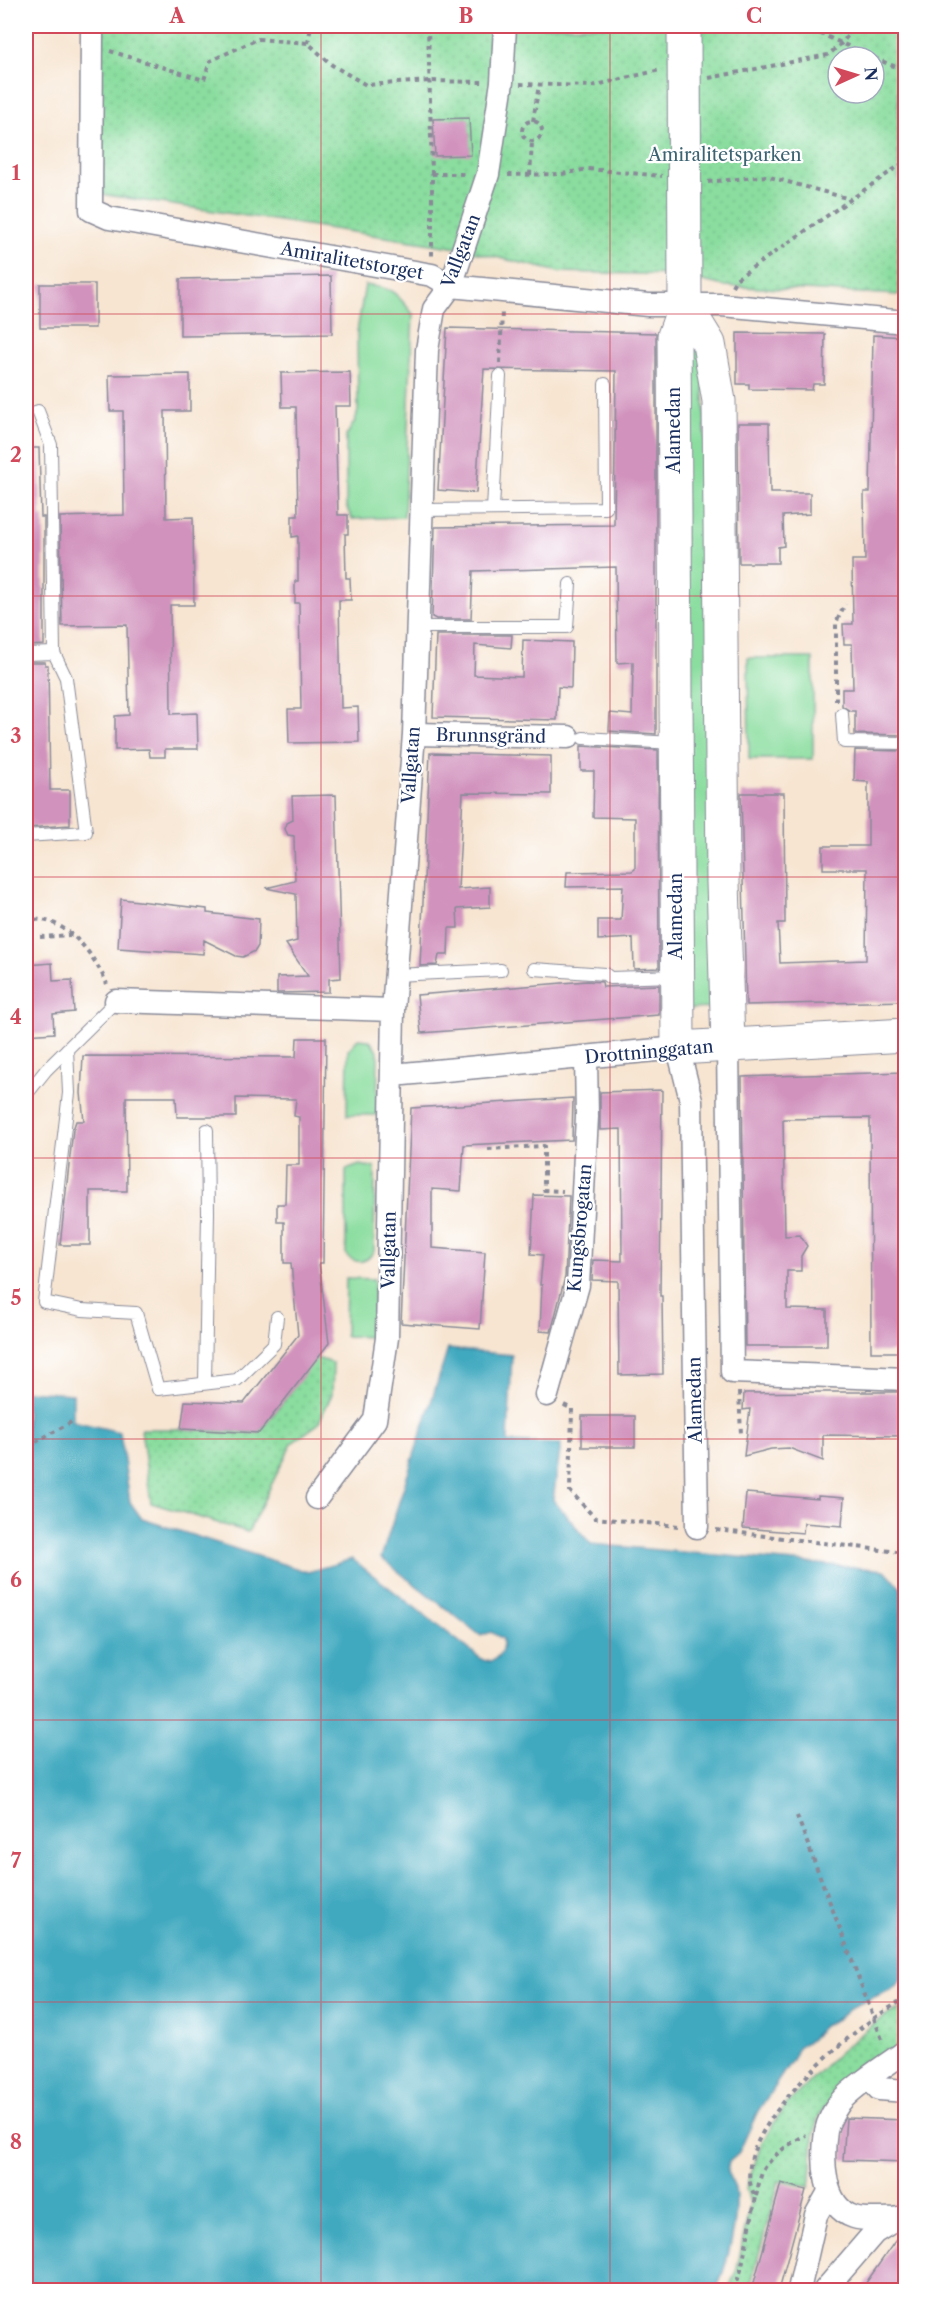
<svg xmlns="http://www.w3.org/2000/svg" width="931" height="2316" viewBox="0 0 931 2316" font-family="'Libre Caslon Text',serif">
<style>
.grass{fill:#8add9f;stroke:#52867e;stroke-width:1.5}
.park{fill:url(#park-dots);stroke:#52867e;stroke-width:1.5;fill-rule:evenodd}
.water{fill:#3fa9bf;stroke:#2d6c8e;stroke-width:1.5}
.building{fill:#d193bd}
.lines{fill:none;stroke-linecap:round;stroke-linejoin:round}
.lane-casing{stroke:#898a98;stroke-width:14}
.street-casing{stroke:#898a98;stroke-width:25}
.secondary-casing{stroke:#898a98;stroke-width:35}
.path{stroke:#898a98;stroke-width:4;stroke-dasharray:4.5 4.5;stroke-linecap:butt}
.lane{stroke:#fff;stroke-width:12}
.street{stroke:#fff;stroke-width:22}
.secondary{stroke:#fff;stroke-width:33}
.grid{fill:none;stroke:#d1495b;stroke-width:1.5;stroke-opacity:0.55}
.labels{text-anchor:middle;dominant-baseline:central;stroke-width:4.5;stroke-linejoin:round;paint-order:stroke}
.park-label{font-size:18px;fill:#3c6372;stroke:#fff}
.street-label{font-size:18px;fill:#1b2f5e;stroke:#fff}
.neatline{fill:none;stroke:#d1495b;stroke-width:2}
.grid-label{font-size:20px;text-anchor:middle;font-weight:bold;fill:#d1495b}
</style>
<defs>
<pattern id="park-dots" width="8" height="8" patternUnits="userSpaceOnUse" patternTransform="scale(1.5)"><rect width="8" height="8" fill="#8add9f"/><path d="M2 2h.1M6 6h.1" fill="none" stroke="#76be8b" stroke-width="1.8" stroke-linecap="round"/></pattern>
</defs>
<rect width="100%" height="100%" fill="#fff"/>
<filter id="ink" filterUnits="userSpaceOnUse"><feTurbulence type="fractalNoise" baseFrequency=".0167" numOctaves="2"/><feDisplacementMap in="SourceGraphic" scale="12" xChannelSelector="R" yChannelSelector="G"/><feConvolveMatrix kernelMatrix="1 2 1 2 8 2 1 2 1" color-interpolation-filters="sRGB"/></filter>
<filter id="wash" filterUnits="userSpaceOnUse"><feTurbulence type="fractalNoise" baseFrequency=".008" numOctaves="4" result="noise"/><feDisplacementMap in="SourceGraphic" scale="24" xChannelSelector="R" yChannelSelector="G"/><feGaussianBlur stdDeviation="1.35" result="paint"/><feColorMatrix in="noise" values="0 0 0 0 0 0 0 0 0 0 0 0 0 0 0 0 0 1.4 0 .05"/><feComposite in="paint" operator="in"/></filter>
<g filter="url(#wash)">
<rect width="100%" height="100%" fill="#f7e5d1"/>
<path class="grass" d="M365,285C394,288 395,292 413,314L404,517L352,519L346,506V436L355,421L358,411L357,332Z
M684,348H703L719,1008L684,1009Z
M748,658H813V759H749Z
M358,1039L369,1040L378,1051L377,1115H347L348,1050Z
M360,1165L375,1168L374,1251C367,1263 357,1265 346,1255V1170Z
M346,1278L374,1279L373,1337L345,1336Z"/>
<path class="park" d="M103,26H898L900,295L724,286L677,275L559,272L458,248L94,193ZM838,57H874V93H838Z
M316,1358L333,1363L332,1394L318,1424L292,1443L248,1532L151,1503L141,1429H181L259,1433Z
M905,2006V2042C881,2060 824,2094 817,2122C811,2142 813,2166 810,2187L779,2181L749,2290H728L737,2269L750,2204L746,2189L762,2142L784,2107L839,2052L883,2017Z"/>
<path class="water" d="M448,1349L512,1355L508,1442L561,1444L553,1500L591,1544L885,1570L905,1592V1977L892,1989L852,2007L840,2017L823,2026L810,2040L798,2047L792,2060L758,2111L738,2154L729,2162L727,2172C729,2177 734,2183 735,2189C740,2215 727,2266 716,2290H26V1631L30,1622L26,1619V1391L73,1394V1421L120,1432L130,1502L142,1519L308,1572L352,1559L483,1660L491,1662C501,1655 503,1651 503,1639L491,1632L481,1636L381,1558Z"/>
<g id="blocks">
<path class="building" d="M469,118L471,155L435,156L433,119Z
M331,276L332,334L180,336V279Z
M40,284H95V328H40Z
M447,328L656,333V734L609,731L610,713L632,715L633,662L617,663L616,567L473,571L471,619H436L432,617L435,527L614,525L616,371L484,369L476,493L438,490Z
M737,333L825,334L824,384H813L812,390L749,389V384H737Z
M873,335L904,337L902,559L904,735L855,734V711H850L842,706V689H853L852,644H844L843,624H853L852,560H865L864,492H870Z
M350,372L351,406H335L338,515H348V534H345L346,578H350L351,600H339L341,708L358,707L359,742L289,743L288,709H301L299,603H295V581H298V536L292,537V516H298L296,407H282L281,373Z
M190,374V411H165L166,518L193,517L194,605H170L171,714L197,713L198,749H165V757H150L149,749L115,750V716L129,715L127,625L62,626L60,517L124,515L123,411H110L109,375Z
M738,423H769L770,493H810V514L783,516L784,546L778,547V563H739Z
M26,448H39L41,517H44V645L26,646Z
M436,635H512L511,648L475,645L474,675L522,677L523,640L572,642L571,688L558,687L557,720L433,717Z
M26,662H45V665H48L50,790H70V825L26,828Z
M581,746L658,750L659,968L634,969L633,938L598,940V920H621L623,886L566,887L567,872L632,871L635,869V818L593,817L594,771H581Z
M855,750L904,751L906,1001L746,1005L741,793H784L785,923H778L780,963L866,960L867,869H823V846H868V782L854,781Z
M430,753L551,756V794L463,793L458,889L490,887V907L457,909L458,928H449L448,955H439L437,965L420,966Z
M336,795L341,978L329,979V992L277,993V977L308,976L286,944L297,941L296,894L266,888L295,881L294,836L288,835L285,829L287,823L293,820L292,796Z
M121,899L207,909V913L259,919L258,946L255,951L243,957L236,956L204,940L203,954L118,948Z
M52,963L53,981L72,980L74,1012L53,1014L54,1033L26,1035V965Z
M587,981L602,982L603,987L659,985V1015L421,1033L417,995Z
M297,1038H326L323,1263H319L329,1343L259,1433L181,1429L185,1401L244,1403L298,1335L291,1263H284V1222H277V1204H285L286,1165H299V1117L294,1116L296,1099L236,1098V1117H177L176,1097H126L127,1191H90V1245H60L73,1130L76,1121H84L81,1093L83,1056L296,1057Z
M906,1072V1352H871L870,1118L783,1119L785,1236L800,1235L807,1246L801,1256V1271H787V1309L827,1310V1346H745L742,1077Z
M662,1090L660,1296H662L663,1374L619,1375L618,1281L592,1280L593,1260L622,1261L621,1129L600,1130V1092Z
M573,1098L572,1140L464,1145L461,1191L432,1189V1248L485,1252L480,1329L401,1323L411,1108Z
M534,1195L569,1196L565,1277L551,1332L540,1331L542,1285H540L543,1255L531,1254Z
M825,1392H901V1436L823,1435V1461L789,1448L771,1449L744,1456L750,1409L743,1410L744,1393Z
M582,1416H635V1447H582Z
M746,1493L818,1499V1496L844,1498L842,1526L804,1523L803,1533L743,1528Z
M846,2118L906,2120V2162L843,2160Z
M781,2183L806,2190L779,2290H752Z
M906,2229V2290H861L902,2231Z"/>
</g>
</g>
<g filter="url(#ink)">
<use href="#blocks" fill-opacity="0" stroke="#898a98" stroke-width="1.5"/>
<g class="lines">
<g class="lane-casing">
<path id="lane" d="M493,509L500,376
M421,510L606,508L605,384
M417,627H567L570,584
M26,654L54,653L51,445L38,411
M842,714L844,742L906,743
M583,738L674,743
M26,836L86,832L66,678L54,653
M534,969L605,974L610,978L675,976
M395,975L501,970
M67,1049L69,1093L44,1302L82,1310L136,1313L158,1389L237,1380L274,1344L277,1317
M26,1095L46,1070L116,1001
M205,1383L208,1213L207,1130"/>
</g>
<g class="street-casing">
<path id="street" d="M92,26L91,210L109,218L432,275L451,286L648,305H722L906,322
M414,734L568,737
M116,1001L393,1010
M728,1045L732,1372L906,1379
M393,1075L678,1048L691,1100L697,1527
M547,1395L578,1285L587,1117L586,1057
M317,1498L375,1420L387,1338L393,1010L414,734L427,350L434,309L451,286L488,174L502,82L505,26
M870,2078L879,2089L906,2091
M896,2219C883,2218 866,2221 854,2217C822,2207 822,2158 826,2131C828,2120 834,2111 840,2102C852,2087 889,2063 906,2051
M799,2290L816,2215L829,2192
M825,2290L874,2233L898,2218"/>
</g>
<g class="secondary-casing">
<path id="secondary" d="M684,26L685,305L674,336L678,1048L906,1035
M685,305L709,344L719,401L723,882L728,1045"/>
</g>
<path class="path" d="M428,26L432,174V256
M803,26L873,57
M308,43L311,26
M110,51L204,80L210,61L258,39L308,43L332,65L366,85L430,81L483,82
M874,58L906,71
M709,78L828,55L842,43L855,26
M520,84L592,86L660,70
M522 131a10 10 0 1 1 20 0a10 10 0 1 1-20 0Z
M533,121L539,85
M432,174H468
M508,175L562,174L588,169L662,176
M530,175L532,142
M708,182L766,176L850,199
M732,286L736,279L906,161
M500,363L502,311
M836,701V623L845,604
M26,920C65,914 93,953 107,984
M40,937L72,935
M488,1149L544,1146V1190L563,1191
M739,1392L741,1434
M564,1405L572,1409L570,1491L595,1518L678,1526
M36,1442L73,1421
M716,1530L906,1553
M797,1816L883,2042
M756,2196C758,2189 759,2180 762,2173C770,2156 790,2143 806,2135
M734,2290L741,2270L756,2197C717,2140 859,2020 906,1999"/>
<use href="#lane" class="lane"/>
<use href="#street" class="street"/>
<use href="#secondary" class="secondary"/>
</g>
</g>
<path class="grid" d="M321,26V2290M610,26V2290M26,314H906M26,596H906M26,877H906M26,1158H906M26,1439H906M26,1720H906M26,2002H906"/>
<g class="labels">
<g class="park-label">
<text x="725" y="155">Amiralitetsparken</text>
</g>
<g class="street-label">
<text transform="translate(461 251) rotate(-69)">Vallgatan</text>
<text transform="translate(352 261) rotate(10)">Amiralitetstorget</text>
<text transform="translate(674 430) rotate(-90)">Alamedan</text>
<text transform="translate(491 736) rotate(1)">Brunnsgränd</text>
<text transform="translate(411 765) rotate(-86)">Vallgatan</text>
<text transform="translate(676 916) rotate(-90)">Alamedan</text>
<text transform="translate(649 1052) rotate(-5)">Drottninggatan</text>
<text transform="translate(580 1228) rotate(-85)">Kungsbrogatan</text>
<text transform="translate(389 1250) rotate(-89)">Vallgatan</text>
<text transform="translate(695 1400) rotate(-91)">Alamedan</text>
</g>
</g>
<rect width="931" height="2316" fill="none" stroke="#fff" stroke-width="66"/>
<g transform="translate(856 75) rotate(86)"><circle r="28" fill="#ffffff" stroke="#a4acbf" stroke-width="1.5"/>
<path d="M0-4.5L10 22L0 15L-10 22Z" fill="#d1495b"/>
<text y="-9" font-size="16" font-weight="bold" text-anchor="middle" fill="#1b2f5e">N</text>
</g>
<rect x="33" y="33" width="865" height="2250" class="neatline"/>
<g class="grid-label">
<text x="177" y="23">A</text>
<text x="466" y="23">B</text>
<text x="754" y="23">C</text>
<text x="16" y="180">1</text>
<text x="16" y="462">2</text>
<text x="16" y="743">3</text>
<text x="16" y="1024">4</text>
<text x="16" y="1305">5</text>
<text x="16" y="1587">6</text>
<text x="16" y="1868">7</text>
<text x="16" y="2149">8</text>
</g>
</svg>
